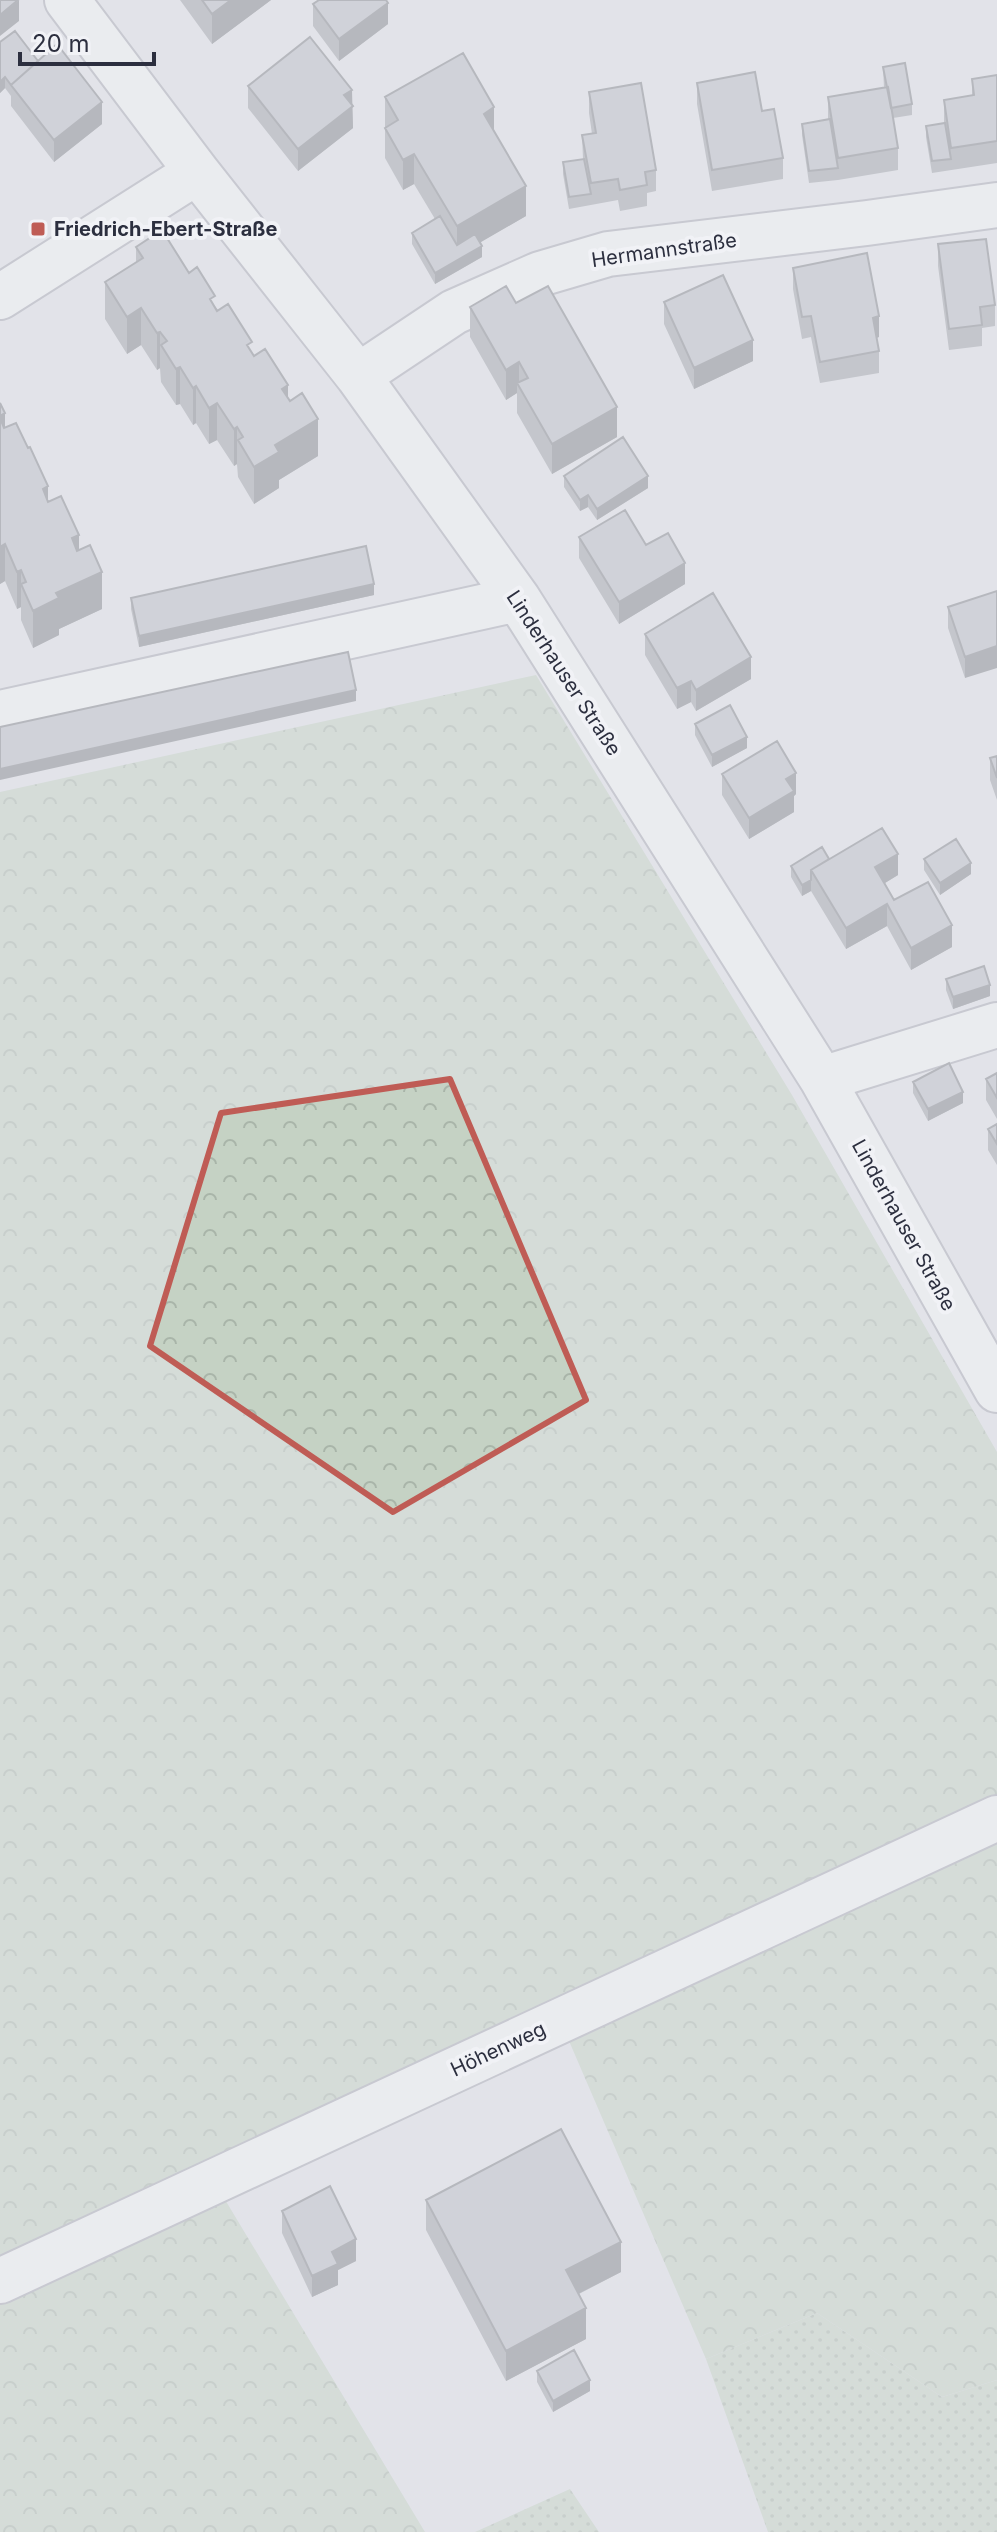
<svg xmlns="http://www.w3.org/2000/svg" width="997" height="2532" viewBox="0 0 997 2532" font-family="Inter,sans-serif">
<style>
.grass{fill:url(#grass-dots)}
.forest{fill:url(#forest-crowns)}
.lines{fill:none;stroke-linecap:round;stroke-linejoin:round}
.minor-casing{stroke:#a8a9b3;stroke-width:48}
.minor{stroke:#f4f5f7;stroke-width:44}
.wall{fill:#a0a2a9}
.shaded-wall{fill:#82848a}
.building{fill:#babcc5;stroke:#82848a;stroke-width:2}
.marked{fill:none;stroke:#bf5c55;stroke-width:6;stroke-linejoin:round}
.poi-dot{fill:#bf5c55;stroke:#f1f2f6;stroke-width:3}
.labels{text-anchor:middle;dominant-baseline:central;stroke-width:8;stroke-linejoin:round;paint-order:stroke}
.poi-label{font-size:20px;font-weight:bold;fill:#2c2f3f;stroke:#f1f2f6;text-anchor:start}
.street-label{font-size:20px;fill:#2c2f3f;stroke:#f1f2f6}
</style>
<defs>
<pattern id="grass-dots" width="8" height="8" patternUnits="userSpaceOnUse" patternTransform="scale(2)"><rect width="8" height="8" fill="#c5d2c4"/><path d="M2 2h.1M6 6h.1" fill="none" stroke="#a9b5a9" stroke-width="1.8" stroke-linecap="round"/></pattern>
<pattern id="forest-crowns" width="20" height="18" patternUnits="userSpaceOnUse" patternTransform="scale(2)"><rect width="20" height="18" fill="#c5d2c4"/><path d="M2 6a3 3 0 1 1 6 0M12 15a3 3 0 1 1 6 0" fill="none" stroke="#a9b5a9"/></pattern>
</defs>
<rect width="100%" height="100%" fill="#e2e3e9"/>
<path class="grass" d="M817,2313L942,2397L997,2380V2532H768L706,2359Z
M570,2489L599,2532H475Z"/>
<path class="forest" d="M536,675L792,1095L997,1452V2380L942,2397L817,2313L706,2359L566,2034L218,2188L425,2532H0V792Z"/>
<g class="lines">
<g class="minor-casing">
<path id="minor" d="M67,0L197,172L358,376L518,599L822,1079L997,1390
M0,297L197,172
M358,376L454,312L540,274L608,254L867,223L997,205
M0,713L518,599
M822,1079L997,1025
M0,2281L997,1818"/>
</g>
<use href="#minor" class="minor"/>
</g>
<path class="wall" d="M180,0H271L212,44Z
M313,4L388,24L339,61L313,26Z
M0,42L38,61L102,124L54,162L11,106V96L5,88L0,93Z
M883,67L912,104V115L893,118L898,148V170L838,180L809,183L802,135V124L828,120V97L884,88Z
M997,75V163L932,173L926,137V126L944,123V100L972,96V79Z
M697,83L762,111L783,158V179L712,191L697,104Z
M248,86L352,105L353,128L298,171L248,108Z
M589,92L656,170V191L647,193V206L620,211L618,200L569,209L563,174V162L583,159L582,135L592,134L589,113Z
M385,97L494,133L526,216L480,242L482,257L435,284L412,244V233L435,219L414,184L403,190L385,158Z
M938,244L995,305V326L982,328V346L949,350L938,266Z
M136,247L189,273L288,399L318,456L279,480V488L254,504L238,477L237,464L234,466L217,440L209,444L196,423L193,425L180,404L176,405L161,382L160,368L157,370L141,345L127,354L105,319V282L136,263Z
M793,268L879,337L876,338L879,351V373L820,383L811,337L802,339L793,289Z
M664,302L753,361L694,389L664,324Z
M516,303L617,437L552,474L517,413V393L506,400L470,337V307Z
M5,428L28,448L48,486V502L79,550L102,609L59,629V635L33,648L21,620V607L17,609L5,581L0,584Z
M564,476L648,488L597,520L588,507L580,511L564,487Z
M579,537L685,584L619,624L579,558Z
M997,591L965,678L948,628V607Z
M374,595L139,647L131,609V598Z
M645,634L751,679L696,711L691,702L677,709L645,655Z
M695,724L747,748L712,767L695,735Z
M997,756V800L990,780V758Z
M722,774L796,794L794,796V812L749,839L722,795Z
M829,859L898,875L885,883L894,900L952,947L911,970L887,926L846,949L811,891L802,896L791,877V866Z
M924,859L971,874L940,895L924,870Z
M946,979L990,996L953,1009L946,990Z
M997,1073V1119L986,1100V1079Z
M913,1082L963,1103L928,1121L913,1093Z
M997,1124V1165L988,1150V1129Z
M426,2200L621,2272L579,2294L586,2339L506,2381L426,2230Z
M282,2211L356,2261L338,2270V2285L312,2297L282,2233Z
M537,2371L590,2391L553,2412L537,2382Z"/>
<path class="shaded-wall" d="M19,0V21L0,36V15Z
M231,0H271L212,44V14Z
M388,3V24L339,61V39Z
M5,77V88L0,93V82Z
M352,90L353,128L298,171V149L344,95Z
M102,102V124L54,162V140Z
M494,107V138L484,114Z
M414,154V184L403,190V160Z
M526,186V216L457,256V226Z
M482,246V257L435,284V273Z
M141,308V345L127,354V317Z
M879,316V337L873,339V318Z
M160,332V368L157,370V333Z
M753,340V361L694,389V368Z
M519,362V386L517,383V393L506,400V370Z
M180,367V404L176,405V369Z
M288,385V422L282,389Z
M196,386V423L193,425V388Z
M217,403V440L209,444V408Z
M617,407V437L552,474V444Z
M5,413V450L0,453V416Z
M318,419V456L279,480V488L254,504V467L275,445Z
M237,427V464L234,466V429Z
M648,476V488L597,520V509Z
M48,486V523L43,489Z
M588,495V507L580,511V500Z
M79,535V572L72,538Z
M5,544V581L0,584V547Z
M685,563V584L619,624V602Z
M21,570V607L17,609V572Z
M102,572V609L59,629V635L33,648V611L56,593Z
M374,584V595L139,647V636Z
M997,646V668L965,678V657Z
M751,657V679L696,711V690Z
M691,681V702L677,709V688Z
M356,690V701L0,780V769Z
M747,737V748L712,767V755Z
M796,773V794L794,796V812L749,839V818L786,779Z
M898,854V875L875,889V867Z
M971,863V874L940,895V883Z
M811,880V891L802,896V885Z
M887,904V926L846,949V928Z
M952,925V947L911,970V948Z
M990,985V996L953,1009V997Z
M963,1092V1103L928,1121V1109Z
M356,2239V2261L338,2270V2285L312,2297V2276L332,2252Z
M621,2242V2272L566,2300V2270Z
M586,2308V2339L506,2381V2351Z
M590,2380V2391L553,2412V2401Z"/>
<path class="building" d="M0,0H18L0,15Z
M202,0H231L212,14Z
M319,0H386L388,3L339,39L313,4Z
M15,31L38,61L11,85L5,77L0,82V42Z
M310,37L352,90L344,95L353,106L298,149L248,86Z
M57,44L102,102L54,140L11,85Z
M463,53L494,107L484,114L526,186L457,226L414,154L403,160L385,128L398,120L385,97Z
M905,63L912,104L891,108L883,67Z
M755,72L762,111L774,109L783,158L712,170L697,83Z
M997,75V141L951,148L944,100L974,95L972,79Z
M641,83L656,170L645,172L647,185L620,190L618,179L591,183L582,135L596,133L589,92Z
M888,87L898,148L838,158L828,97Z
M830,119L838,168L809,171L802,124Z
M945,123L951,159L932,161L926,126Z
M584,159L591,194L569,197L563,162Z
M440,216L457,245L475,234L482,246L435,273L412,233Z
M162,230L189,273L197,267L215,296L210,299L217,311L228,304L252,342L247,345L254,356L265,349L288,385L282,389L290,401L302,393L318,419L275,445L279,452L254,467L238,440L243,437L237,427L234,429L217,403L209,408L196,386L193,388L180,367L176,369L161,345L167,341L160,332L157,333L141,308L127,317L105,282L143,258L136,247Z
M986,239L995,305L980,307L982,325L949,329L938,244Z
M867,253L879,316L873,318L879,351L820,362L811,316L802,317L793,268Z
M723,275L753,340L694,368L664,302Z
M506,286L516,303L548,286L617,407L552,444L517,383L528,378L519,362L506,370L470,307Z
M0,403L5,413L0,416Z
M0,418L4,428L16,423L28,448L30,447L48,486L43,489L48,502L61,496L79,535L72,538L77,551L90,545L102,572L56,593L59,598L33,611L21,584L26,582L21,570L17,572L5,544L0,547Z
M623,437L648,476L597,509L588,495L580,500L564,476Z
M625,510L646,545L668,533L685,563L619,602L579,537Z
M366,546L374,584L139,636L131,598Z
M997,591V646L965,657L948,607Z
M713,593L751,657L696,690L691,681L677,688L645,634Z
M348,652L356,690L0,769V727Z
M730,705L747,737L712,755L695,724Z
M777,741L796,773L786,779L794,791L749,818L722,774Z
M997,756V778L990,758Z
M882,828L898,854L875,867L894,900L928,882L952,925L911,948L887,904L846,928L811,870Z
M956,839L971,863L940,883L924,859Z
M822,847L829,859L811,870V880L802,885L791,866Z
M984,966L990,985L953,997L946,979Z
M949,1063L963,1092L928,1109L913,1082Z
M997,1073V1098L986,1079Z
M997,1124V1144L988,1129Z
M561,2129L621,2242L566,2270L586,2308L506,2351L426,2200Z
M330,2186L356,2239L332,2252L338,2264L312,2276L282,2211Z
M574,2350L590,2380L553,2401L537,2371Z"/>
<path d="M0 0H997V2532H0ZM450,1079L586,1400L393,1512L150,1346L221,1113Z" fill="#e2e3e9" fill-opacity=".55" fill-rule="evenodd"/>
<path class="marked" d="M450,1079L586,1400L393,1512L150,1346L221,1113Z"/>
<rect class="poi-dot" x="30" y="221" width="16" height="16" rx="4"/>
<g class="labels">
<g class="poi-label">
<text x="54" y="229">Friedrich-Ebert-Straße</text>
</g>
<g class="street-label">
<text transform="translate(664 250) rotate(-8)">Hermannstraße</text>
<text transform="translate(564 673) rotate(57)">Linderhauser Straße</text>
<text transform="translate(904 1225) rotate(61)">Linderhauser Straße</text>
<text transform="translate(498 2049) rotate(-25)">Höhenweg</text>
</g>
</g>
<path d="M20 52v12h134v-12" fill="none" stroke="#2c2f3f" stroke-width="4"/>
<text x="32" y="52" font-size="24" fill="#2c2f3f" stroke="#f1f2f6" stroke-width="6" paint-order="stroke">20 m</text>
</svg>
